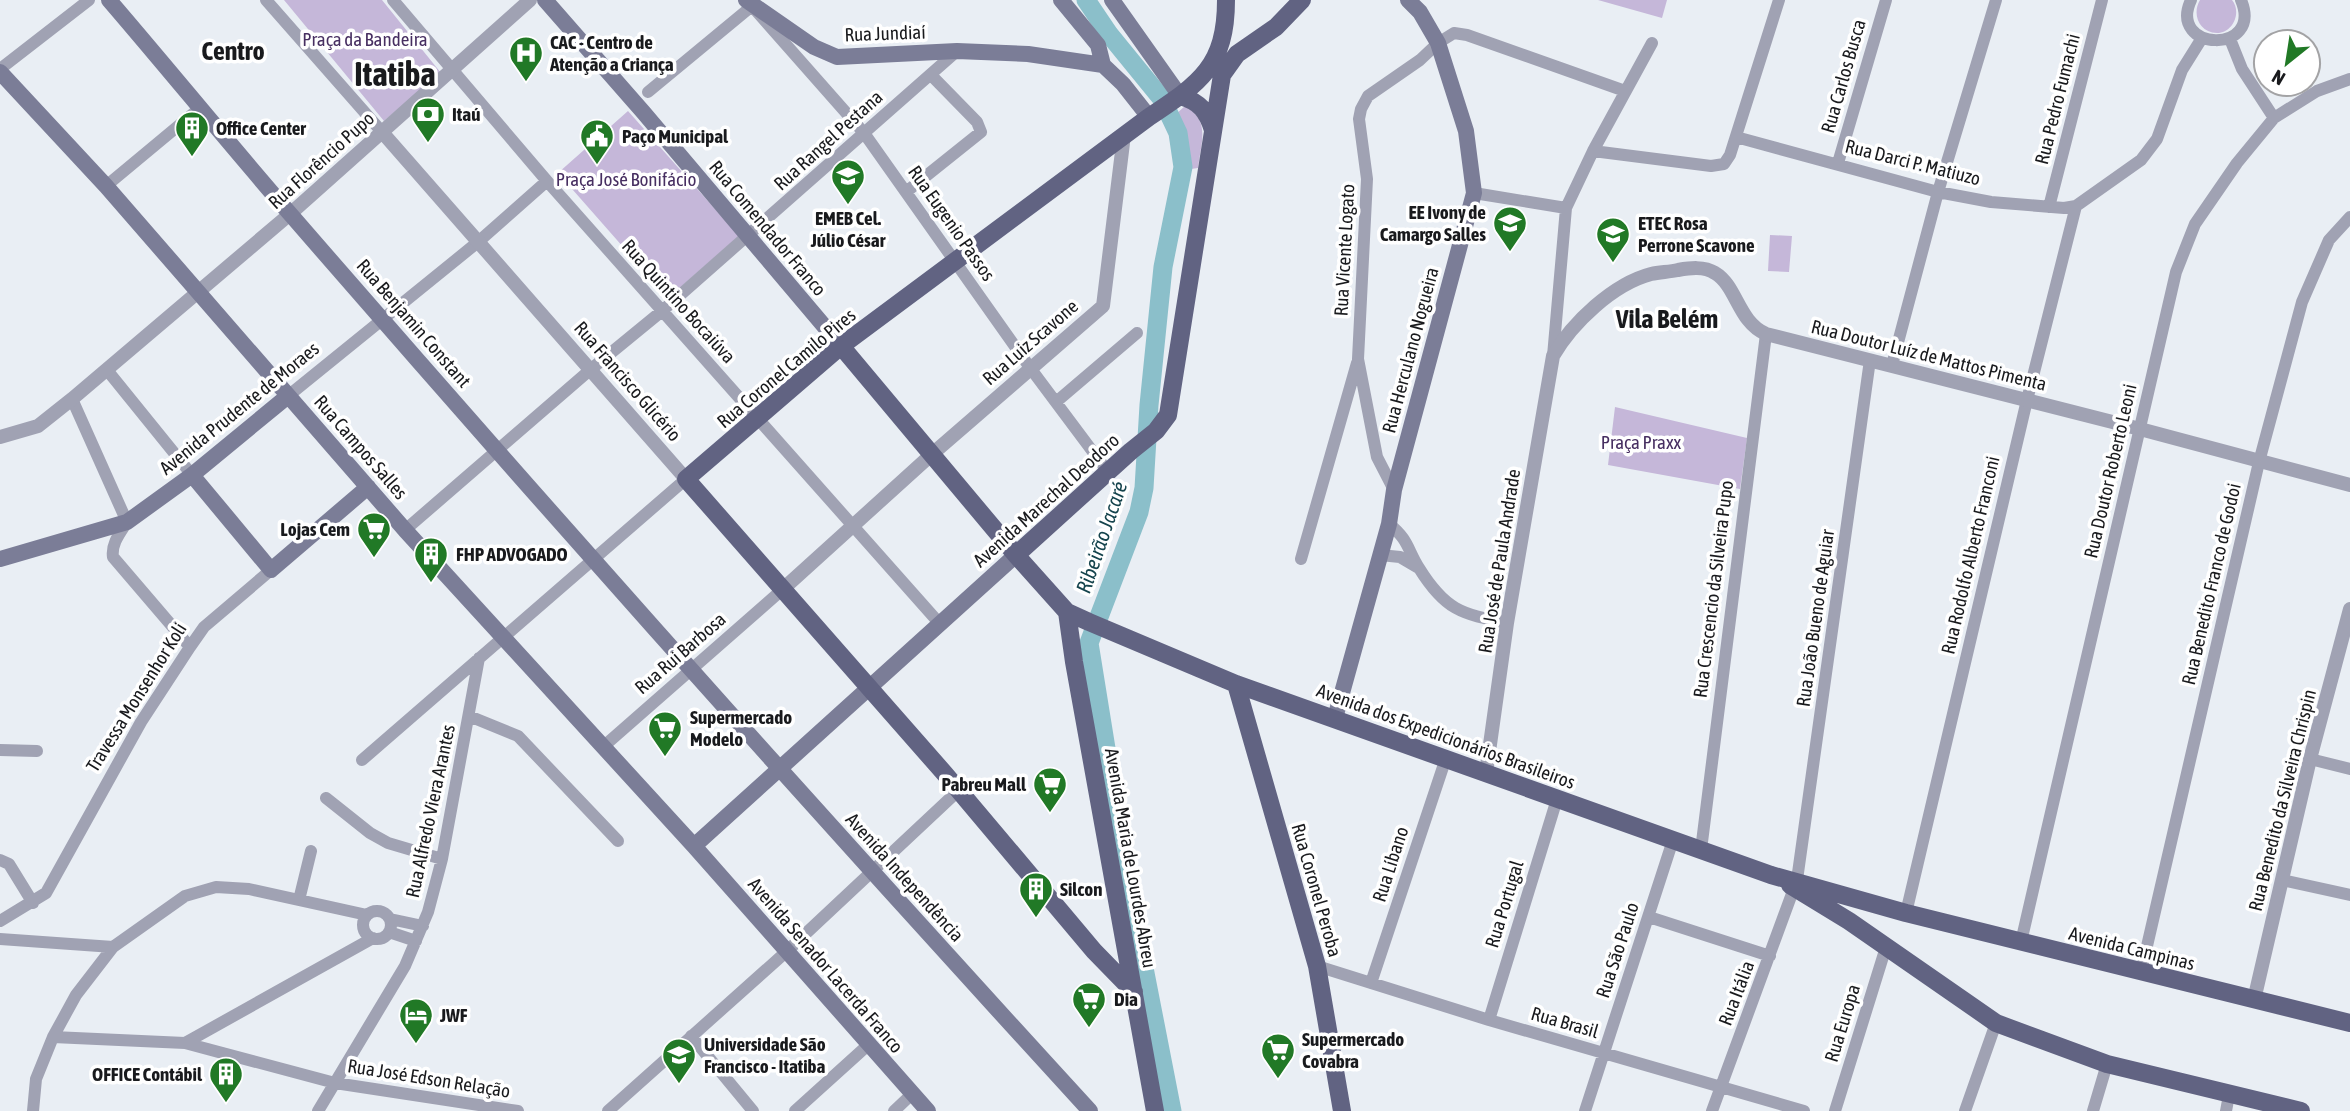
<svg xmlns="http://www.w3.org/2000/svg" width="2350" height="1111" viewBox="0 0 2350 1111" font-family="'Asap Condensed',sans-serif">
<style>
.green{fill:#c5b7d9}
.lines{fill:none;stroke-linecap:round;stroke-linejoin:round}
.river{stroke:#8bbfca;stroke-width:19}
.minor{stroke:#a0a2b3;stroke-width:12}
.tertiary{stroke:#a0a2b3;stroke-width:14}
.secondary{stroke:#7b7d97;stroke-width:16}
.primary{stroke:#616382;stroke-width:18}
.labels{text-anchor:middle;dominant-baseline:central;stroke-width:7;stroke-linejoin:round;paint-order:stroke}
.street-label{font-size:19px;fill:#191a1d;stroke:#fff}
.park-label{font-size:19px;fill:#472f61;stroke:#fff}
.poi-label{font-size:19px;font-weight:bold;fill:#191a1d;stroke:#fff;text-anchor:start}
.water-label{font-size:21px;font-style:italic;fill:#15444d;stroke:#fff}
.district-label{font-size:26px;font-weight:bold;fill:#191a1d;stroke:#fff}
.town-label{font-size:33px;font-weight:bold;fill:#191a1d;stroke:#fff}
</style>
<rect width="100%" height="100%" fill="#e9eef4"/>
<path class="green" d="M284,0H382L441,73L384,121Z
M1598,0H1667L1662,18Z
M2200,0H2232C2242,12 2233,33 2217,33C2198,32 2192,13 2200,0Z
M1185,106C1211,121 1201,142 1198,168L1191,169L1184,133L1175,115Z
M628,111L739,236L668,298L558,173Z
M1770,235L1792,236L1789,272L1768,271Z
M1615,407L1747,438L1740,489L1608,465Z"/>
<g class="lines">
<path class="river" d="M1086,0L1109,34L1162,99L1178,133L1183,167L1163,267L1149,405L1144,488L1139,512L1089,643L1129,891L1172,1111"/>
<path class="minor" d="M266,0L382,132
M393,0L547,181L940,624
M2191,0C2167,52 2264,55 2241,0
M2230,39L2242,69L2274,118
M0,69L89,0
M648,92L752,6L864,133L1031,369L1108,472
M1736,137L1938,192L1991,202L2064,208L2076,206L2141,160L2157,139L2182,70L2202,38
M1593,151L1711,166L1724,164L1730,155L1779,0
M1838,163L1886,0
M106,186L201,107
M906,192L981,132L977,122L931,75
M1474,193L1566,208
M2049,207L2102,0
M1553,356L1566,208L1593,151L1652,43
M1892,365L1938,192L1996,0
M107,370L192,475
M288,396L478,242L547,181
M72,399L127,522C120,533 111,544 113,557L190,647
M1056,402L1137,333
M1394,490L1377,457L1358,359L1367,179L1359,119L1361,109L1368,96L1420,60L1438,43L1454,33L1467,35L1625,91
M1389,524C1409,540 1407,549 1419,568C1445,610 1461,614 1507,623
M405,530L590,370L662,311L957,51
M1380,555L1400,557L1417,567
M1301,559L1357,363
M469,716L518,736L618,841
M604,746L783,589
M0,750L37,751
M2310,759L2350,769
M362,760L686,479
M326,798L370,833L388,843L442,859
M1701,850L1766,334
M0,860L9,864L33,903
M2282,880L2350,895
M299,900L311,851
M363 925a14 14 0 1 1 28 0a14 14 0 1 1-28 0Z
M1906,913L2027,400L2076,206
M1649,917L1770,956
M390,919L423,926
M0,921L46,893L141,722L190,647L204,627L271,570
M389,932L416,941
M0,939L113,947
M2021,942L2176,272L2195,224L2237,163L2274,118L2317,91L2350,79
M1317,966L1489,1020L1804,1111
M2141,972L2259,462L2302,302L2329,240L2350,217
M1371,983L1446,758
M1489,1020L1557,799
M691,1036L753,1111
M53,1037L185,1043L335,1083L518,1111
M185,1043L373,938
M33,1111L36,1079L53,1037L76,995L113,947L185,896L216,887L249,889L367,915
M318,1111L405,966L428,912L442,859L479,658
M608,1111L786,952L959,790
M795,1111L868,1045
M894,1111L912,1094
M1585,1111L1673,840
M1712,1111L1797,880L1870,360
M1835,1111L1886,947
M1965,1111L1996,1023
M2093,1111L2107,1064
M2226,1111L2229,1095"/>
<path class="tertiary" d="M382,132L686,479
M0,437L38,426L72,399L290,214L530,0
M783,589L931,455L1103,306L1124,135
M1486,773L1507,623L1553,356C1572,323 1613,284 1651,274C1660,272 1669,272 1678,270C1690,268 1704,266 1715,273C1737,286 1738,322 1766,334L2140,429L2350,485
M2254,1000L2310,759L2350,609"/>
<path class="secondary" d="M109,0C171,72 230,145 292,216C554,518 820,816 1090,1111
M545,0L644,113L841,346
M746,0L814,47L837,57L957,51L1028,54L1103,65L1123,84L1149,117
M1061,0L1098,45L1103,65
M1112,0L1180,96
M0,72L106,186L405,530L694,846L928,1111
M192,475L271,570L368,487
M0,559L127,522L192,475L288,396
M1335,718L1389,524L1394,490L1474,193L1466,131L1438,43L1420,12L1408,0
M694,846L1016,555"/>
<path class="primary" d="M1180,96C1200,102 1207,111 1213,130
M841,346L1016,555L1067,612L1089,622L1236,684L1771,875L1906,913L2350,1023
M1016,555L1131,451L1156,431L1168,415L1222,75L1237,54L1276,27L1302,0
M1067,612L1074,662L1155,1111
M1236,684L1317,966L1342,1111
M1790,885L1849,921L1996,1023L2107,1064L2301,1111
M1134,992L1094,951L945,774L686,479L841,346L1149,117C1200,83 1226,66 1226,0"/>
</g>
<defs>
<g id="hospital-pin" transform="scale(1.75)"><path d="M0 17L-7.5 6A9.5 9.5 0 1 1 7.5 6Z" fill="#217926" stroke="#fff"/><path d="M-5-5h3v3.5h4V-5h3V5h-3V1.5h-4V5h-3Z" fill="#fff"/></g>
<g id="bank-pin" transform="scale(1.75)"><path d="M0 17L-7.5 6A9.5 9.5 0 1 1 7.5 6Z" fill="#217926" stroke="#fff"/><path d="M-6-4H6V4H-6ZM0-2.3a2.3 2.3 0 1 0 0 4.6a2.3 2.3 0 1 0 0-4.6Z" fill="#fff"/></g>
<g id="building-pin" transform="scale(1.75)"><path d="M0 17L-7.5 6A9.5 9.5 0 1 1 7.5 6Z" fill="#217926" stroke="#fff"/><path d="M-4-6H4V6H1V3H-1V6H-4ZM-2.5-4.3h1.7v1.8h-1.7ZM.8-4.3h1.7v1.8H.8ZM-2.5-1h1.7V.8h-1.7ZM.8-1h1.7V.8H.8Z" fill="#fff"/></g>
<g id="civic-pin" transform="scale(1.75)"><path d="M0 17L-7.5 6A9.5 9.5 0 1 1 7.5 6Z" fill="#217926" stroke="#fff"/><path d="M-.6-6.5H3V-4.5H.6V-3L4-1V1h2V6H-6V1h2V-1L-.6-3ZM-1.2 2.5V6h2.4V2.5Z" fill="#fff"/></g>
<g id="school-pin" transform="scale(1.75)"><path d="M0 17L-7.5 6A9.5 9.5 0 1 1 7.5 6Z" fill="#217926" stroke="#fff"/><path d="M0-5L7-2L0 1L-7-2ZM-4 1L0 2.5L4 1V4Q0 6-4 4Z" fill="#fff"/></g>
<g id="university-pin" transform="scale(1.75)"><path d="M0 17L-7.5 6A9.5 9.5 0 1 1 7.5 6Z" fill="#217926" stroke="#fff"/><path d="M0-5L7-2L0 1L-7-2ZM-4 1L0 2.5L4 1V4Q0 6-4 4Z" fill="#fff"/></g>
<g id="supermarket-pin" transform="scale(1.75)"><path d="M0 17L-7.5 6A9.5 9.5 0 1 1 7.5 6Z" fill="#217926" stroke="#fff"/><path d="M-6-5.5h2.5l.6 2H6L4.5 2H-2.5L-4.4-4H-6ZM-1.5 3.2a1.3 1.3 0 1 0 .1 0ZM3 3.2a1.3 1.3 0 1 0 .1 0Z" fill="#fff"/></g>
<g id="hotel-pin" transform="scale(1.75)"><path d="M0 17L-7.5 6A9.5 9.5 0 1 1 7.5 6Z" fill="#217926" stroke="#fff"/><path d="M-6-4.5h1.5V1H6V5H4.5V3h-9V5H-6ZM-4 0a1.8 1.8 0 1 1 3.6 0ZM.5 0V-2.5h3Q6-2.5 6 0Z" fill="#fff"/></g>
</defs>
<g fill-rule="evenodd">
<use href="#hospital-pin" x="526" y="53"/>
<use href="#bank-pin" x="428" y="114"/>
<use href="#building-pin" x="192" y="128"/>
<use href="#civic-pin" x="597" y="136"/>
<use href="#school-pin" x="848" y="176"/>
<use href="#school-pin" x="1510" y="223"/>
<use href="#university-pin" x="1613" y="234"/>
<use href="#supermarket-pin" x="374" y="529"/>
<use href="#building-pin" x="431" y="554"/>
<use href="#supermarket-pin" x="665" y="728"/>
<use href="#supermarket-pin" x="1050" y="784"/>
<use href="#building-pin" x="1036" y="889"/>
<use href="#supermarket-pin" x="1089" y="999"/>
<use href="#hotel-pin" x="416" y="1015"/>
<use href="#supermarket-pin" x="1278" y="1050"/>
<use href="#university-pin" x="679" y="1055"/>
<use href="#building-pin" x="226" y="1074"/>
</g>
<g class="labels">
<g class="street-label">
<text transform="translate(885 33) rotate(-2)">Rua Jundiaí</text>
<text transform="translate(1843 76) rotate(-74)">Rua Carlos Busca</text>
<text transform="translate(2057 99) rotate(-76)">Rua Pedro Fumachi</text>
<text transform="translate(828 140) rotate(-42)">Rua Rangel Pestana</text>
<text transform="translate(321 160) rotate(-42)">Rua Florêncio Pupo</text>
<text transform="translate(1913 162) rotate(14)">Rua Darci P. Matiuzo</text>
<text transform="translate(952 223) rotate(55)">Rua Eugenio Passos</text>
<text transform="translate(768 228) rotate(50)">Rua Comendador Franco</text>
<text transform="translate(1344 250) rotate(-87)">Rua Vicente Logato</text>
<text transform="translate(679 301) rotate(48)">Rua Quintino Bocaiúva</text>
<text transform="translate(414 323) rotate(49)">Rua Benjamin Constant</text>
<text transform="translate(1030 342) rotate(-41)">Rua Luiz Scavone</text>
<text transform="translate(1410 350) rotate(-75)">Rua Herculano Nogueira</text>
<text transform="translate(1929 355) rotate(14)">Rua Doutor Luíz de Mattos Pimenta</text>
<text transform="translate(786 368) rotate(-40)">Rua Coronel Camilo Pires</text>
<text transform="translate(628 381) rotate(49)">Rua Francisco Glicério</text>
<text transform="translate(239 408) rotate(-39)">Avenida Prudente de Moraes</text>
<text transform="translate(361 447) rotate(49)">Rua Campos Salles</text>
<text transform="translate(2110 471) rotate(-77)">Rua Doutor Roberto Leoni</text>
<text transform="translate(1046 500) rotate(-42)">Avenida Marechal Deodoro</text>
<text transform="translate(1970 555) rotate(-77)">Rua Rodolfo Alberto Franconi</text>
<text transform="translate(1499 561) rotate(-81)">Rua José de Paula Andrade</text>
<text transform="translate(2211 584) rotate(-77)">Rua Benedito Franco de Godoi</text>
<text transform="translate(1713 589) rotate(-83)">Rua Crescencio da Silveira Pupo</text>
<text transform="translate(1815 618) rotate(-82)">Rua João Bueno de Aguiar</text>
<text transform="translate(680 653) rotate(-41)">Rua Rui Barbosa</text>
<text transform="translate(136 697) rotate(-58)">Travessa Monsenhor Koli</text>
<text transform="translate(1446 736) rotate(20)">Avenida dos Expedicionários Brasileiros</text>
<text transform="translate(2282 800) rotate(-76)">Rua Benedito da Silveira Chrispin</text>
<text transform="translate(430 811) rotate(-78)">Rua Alfredo Viera Arantes</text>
<text transform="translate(1131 858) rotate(80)">Avenida Maria de Lourdes Abreu</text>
<text transform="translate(1390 864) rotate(-72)">Rua Líbano</text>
<text transform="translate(905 877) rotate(48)">Avenida Independência</text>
<text transform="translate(1317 890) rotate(74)">Rua Coronel Peroba</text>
<text transform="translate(1504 904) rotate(-73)">Rua Portugal</text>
<text transform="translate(2132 948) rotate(14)">Avenida Campinas</text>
<text transform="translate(1617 950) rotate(-72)">Rua São Paulo</text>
<text transform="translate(826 965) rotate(49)">Avenida Senador Lacerda Franco</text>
<text transform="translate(1736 993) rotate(-69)">Rua Itália</text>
<text transform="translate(1565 1022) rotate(16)">Rua Brasil</text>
<text transform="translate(1842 1023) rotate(-73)">Rua Europa</text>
<text transform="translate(429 1078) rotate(9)">Rua José Edson Relação</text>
</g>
<g class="park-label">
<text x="365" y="39">Praça da Bandeira</text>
<text x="626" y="179">Praça José Bonifácio</text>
<text x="1641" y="442">Praça Praxx</text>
</g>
<g class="poi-label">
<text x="550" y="42">CAC - Centro de<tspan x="550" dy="22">Atenção a Criança</tspan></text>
<text x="452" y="114">Itaú</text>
<text x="216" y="128">Office Center</text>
<text x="622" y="136">Paço Municipal</text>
<text x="1486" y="212" text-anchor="end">EE Ivony de<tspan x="1486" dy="22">Camargo Salles</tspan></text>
<text x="848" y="218" text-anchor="middle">EMEB Cel.<tspan x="848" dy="22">Júlio César</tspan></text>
<text x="1638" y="223">ETEC Rosa<tspan x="1638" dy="22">Perrone Scavone</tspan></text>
<text x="350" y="529" text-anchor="end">Lojas Cem</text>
<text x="456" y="554">FHP ADVOGADO</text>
<text x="690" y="717">Supermercado<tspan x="690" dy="22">Modelo</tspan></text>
<text x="1026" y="784" text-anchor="end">Pabreu Mall</text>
<text x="1060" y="889">Silcon</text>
<text x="1114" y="999">Dia</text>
<text x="440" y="1015">JWF</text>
<text x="1302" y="1039">Supermercado<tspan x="1302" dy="22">Covabra</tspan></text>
<text x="704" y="1044">Universidade São<tspan x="704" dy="22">Francisco - Itatiba</tspan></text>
<text x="202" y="1074" text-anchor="end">OFFICE Contábil</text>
</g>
<g class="water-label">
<text transform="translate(1101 537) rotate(-71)">Ribeirão Jacaré</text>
</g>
<g class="district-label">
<text x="233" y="51">Centro</text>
<text x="1667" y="319">Vila Belém</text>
</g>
<g class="town-label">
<text x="395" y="74">Itatiba</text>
</g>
</g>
<g transform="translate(2287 63) rotate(210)"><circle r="33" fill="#ffffff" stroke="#a3a3a5" stroke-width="2"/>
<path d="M0-5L12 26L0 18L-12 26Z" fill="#217926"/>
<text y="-10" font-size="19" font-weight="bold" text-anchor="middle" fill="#191a1d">N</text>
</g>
</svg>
